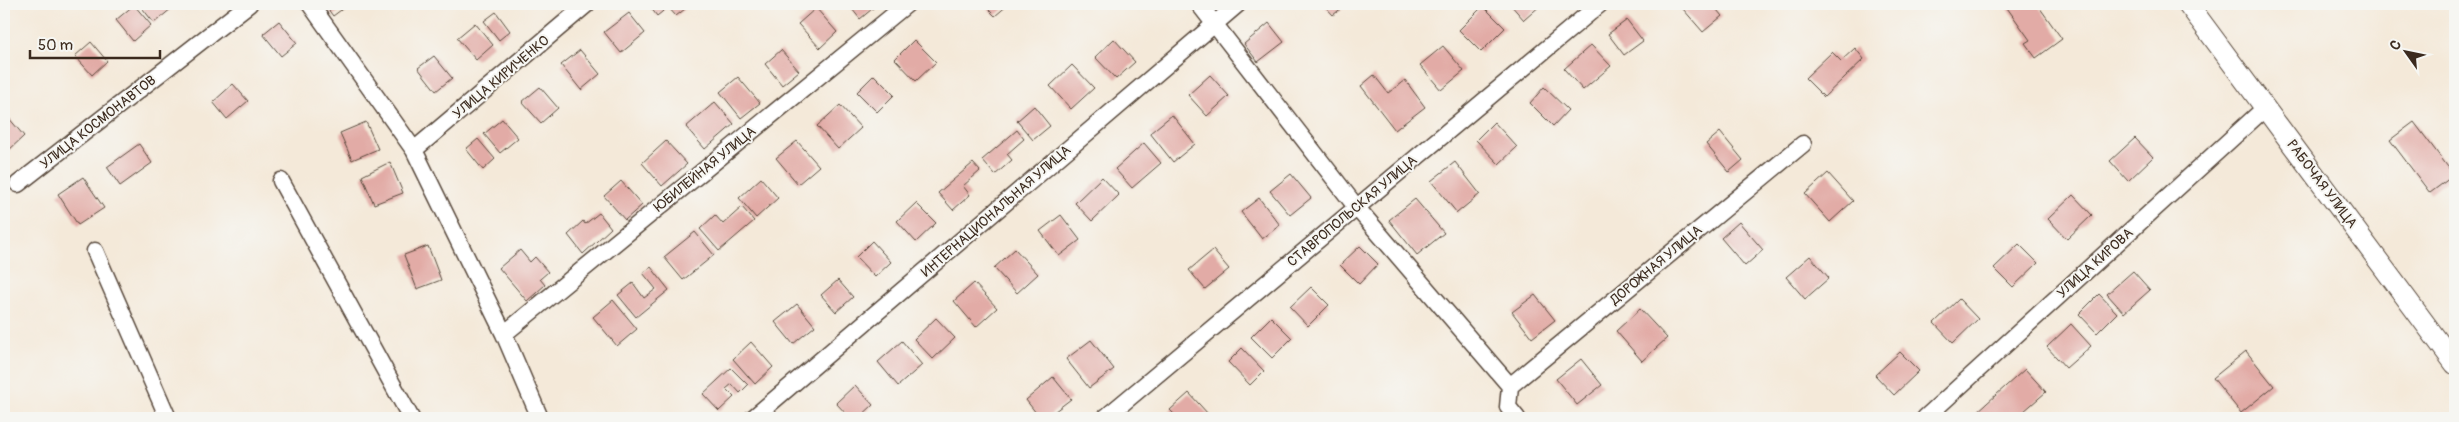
<svg xmlns="http://www.w3.org/2000/svg" width="2459" height="422" viewBox="0 0 2459 422" font-family="Pangolin,sans-serif">
<style>
.building{fill:#e2aba6}
.lines{fill:none;stroke-linecap:round;stroke-linejoin:round}
.minor-casing{stroke:#57473a;stroke-width:19}
.tertiary-casing{stroke:#57473a;stroke-width:22}
.minor{stroke:#fff;stroke-width:16}
.tertiary{stroke:#fff;stroke-width:20}
.labels{text-anchor:middle;dominant-baseline:central;stroke-width:4;stroke-linejoin:round;paint-order:stroke}
.street-label{font-size:14px;fill:#3b2a1e;stroke:#f6f6f2}
</style>
<rect width="100%" height="100%" fill="#f6f6f2"/>
<filter id="ink" filterUnits="userSpaceOnUse"><feTurbulence type="fractalNoise" baseFrequency=".02" numOctaves="2"/><feDisplacementMap in="SourceGraphic" scale="10" xChannelSelector="R" yChannelSelector="G"/><feConvolveMatrix kernelMatrix="1 2 1 2 8 2 1 2 1" color-interpolation-filters="sRGB"/></filter>
<filter id="wash" filterUnits="userSpaceOnUse"><feTurbulence type="fractalNoise" baseFrequency=".0096" numOctaves="4" result="noise"/><feDisplacementMap in="SourceGraphic" scale="20" xChannelSelector="R" yChannelSelector="G"/><feGaussianBlur stdDeviation="1.12" result="paint"/><feColorMatrix in="noise" values="0 0 0 0 0 0 0 0 0 0 0 0 0 0 0 0 0 1.4 0 .05"/><feComposite in="paint" operator="in"/></filter>
<g filter="url(#wash)">
<rect width="100%" height="100%" fill="#f4e9d9"/>
<g id="blocks">
<path class="building" d="M139,4H169L172,8L154,23Z
M324,4H349L333,16Z
M648,4H682L685,9L676,16L668,7L657,16Z
M848,4H878L860,19Z
M983,4H1009L995,16Z
M1323,4H1347L1333,15Z
M1510,4H1542L1524,20Z
M1690,4H1712L1722,16L1703,32L1683,9Z
M1997,4H2037L2062,39L2036,58L2025,43L2030,40L2005,5L2000,8Z
M134,5L151,25L133,41L116,20Z
M1483,6L1505,28L1481,52L1459,30Z
M816,8L837,32L820,48L798,24Z
M496,12L510,31L499,40L484,21Z
M629,13L645,33L621,53L604,32Z
M1627,20L1643,41L1624,55L1608,34Z
M279,21L297,43L281,56L263,34Z
M475,23L493,45L476,60L457,38Z
M1269,23L1284,42L1258,62L1244,44Z
M1114,39L1135,62L1116,79L1095,57Z
M914,40L936,62L916,81L895,59Z
M91,42L107,61L92,75L75,56Z
M1591,45L1611,66L1583,90L1564,69Z
M1443,46L1464,71L1441,90L1420,65Z
M1855,48L1864,59L1824,97L1805,78L1832,52L1841,61Z
M580,50L600,74L581,90L561,65Z
M781,50L799,71L782,85L765,64Z
M434,56L452,78L436,91L418,68Z
M1072,65L1094,88L1071,109L1050,86Z
M874,75L894,95L877,112L857,92Z
M1210,75L1229,96L1207,116L1188,95Z
M1374,75L1388,93L1405,80L1425,107L1395,130L1361,86Z
M738,77L760,103L741,118L720,92Z
M233,84L248,101L227,119L213,102Z
M540,87L558,108L541,123L522,102Z
M1544,87L1568,110L1553,126L1530,103Z
M715,102L734,124L705,149L686,127Z
M840,105L861,128L838,149L817,126Z
M1034,106L1050,126L1033,140L1017,121Z
M1172,115L1195,144L1173,162L1150,133Z
M8,117L24,136L8,151L4,146V120Z
M502,119L518,138L500,153L484,134Z
M366,122L378,149L352,160L340,133Z
M1494,122L1517,147L1499,164L1476,140Z
M2414,122L2454,175L2430,193L2390,140Z
M1017,130L1024,139L1007,154L1012,160L995,175L982,160Z
M1720,132L1743,160L1729,172L1706,144Z
M2135,138L2153,157L2128,181L2110,161Z
M478,139L495,159L483,170L466,149Z
M666,141L687,164L662,186L642,163Z
M797,141L819,166L798,184L776,158Z
M1144,143L1161,163L1132,188L1115,169Z
M139,144L152,163L120,186L107,167Z
M390,162L403,193L374,204L362,176Z
M1455,162L1480,194L1457,213L1431,181Z
M973,163L980,171L963,186L970,195L953,210L938,193Z
M1828,173L1853,201L1830,222L1805,194Z
M1291,174L1311,198L1290,215L1270,191Z
M83,177L104,208L78,225L58,194Z
M1102,177L1119,195L1092,221L1075,203Z
M761,178L778,198L756,218L739,198Z
M621,181L642,205L625,220L604,196Z
M2073,195L2092,215L2067,239L2048,219Z
M1259,198L1280,225L1262,239L1241,212Z
M1415,199L1444,233L1417,255L1389,220Z
M916,203L936,223L916,242L897,221Z
M742,207L754,221L719,251L700,229L715,215L723,224Z
M599,213L611,228L583,254L568,235L583,221L585,224Z
M1061,215L1080,240L1059,256L1040,231Z
M1739,222L1763,250L1745,266L1721,238Z
M695,232L714,255L683,280L664,257Z
M872,241L891,262L875,277L856,257Z
M2019,244L2038,263L2013,287L1994,268Z
M428,246L441,280L417,289L404,255Z
M1360,246L1378,264L1359,284L1340,265Z
M1015,249L1038,274L1017,293L994,268Z
M520,250L530,262L535,257L548,272L540,279L545,285L527,301L499,268Z
M1213,250L1229,269L1205,289L1189,270Z
M1810,256L1829,278L1805,299L1786,277Z
M651,267L669,290L636,317L618,295L633,283L644,298L656,289L643,273Z
M2133,271L2150,290L2124,313L2107,294Z
M838,280L853,297L836,312L821,295Z
M974,283L997,308L976,327L954,301Z
M1311,287L1329,305L1308,326L1290,307Z
M2099,294L2117,313L2097,333L2079,314Z
M1535,295L1555,320L1532,338L1512,312Z
M1959,299L1978,319L1953,343L1934,323Z
M613,300L637,329L617,346L593,317Z
M797,304L815,326L793,344L775,322Z
M1640,309L1667,338L1642,361L1616,331Z
M1271,317L1292,338L1272,358L1251,337Z
M936,318L955,338L933,359L914,339Z
M2071,324L2091,346L2066,368L2047,347Z
M1091,340L1114,369L1089,388L1066,359Z
M902,341L922,365L898,386L878,362Z
M751,342L773,367L755,384L733,359Z
M1242,348L1264,371L1250,385L1228,362Z
M2246,351L2274,386L2241,413L2213,378Z
M1900,352L1919,371L1894,395L1875,375Z
M1581,359L1602,385L1577,405L1556,379Z
M731,368L748,385L740,393L732,384L726,389L734,397L719,411L703,394Z
M2025,369L2046,392L2016,418H1983L1977,412Z
M1053,377L1071,399L1046,418H1040L1026,400Z
M855,385L873,405L859,418H850L836,403Z
M1189,393L1209,415L1206,418H1178L1170,410Z"/>
</g>
</g>
<g filter="url(#ink)">
<use href="#blocks" fill-opacity="0" stroke="#57473a" stroke-width="1"/>
<g class="lines">
<g class="minor-casing">
<path id="minor" d="M310,4L414,150L504,334L540,418
M1199,4L1357,208L1510,386L1508,407L1517,418
M414,150L587,4
M281,181L411,418
M18,184L249,4
M95,251L168,418
M504,334L907,4
M1510,386L1803,144
M753,418L1238,4
M1105,418L1600,4
M1925,418L2265,108"/>
</g>
<g class="tertiary-casing">
<path id="tertiary" d="M2188,4L2455,364"/>
</g>
<use href="#minor" class="minor"/>
<use href="#tertiary" class="tertiary"/>
</g>
</g>
<g class="labels">
<g class="street-label">
<text transform="translate(501 77) rotate(-40)">УЛИЦА КИРИЧЕНКО</text>
<text transform="translate(98 122) rotate(-38)">УЛИЦА КОСМОНАВТОВ</text>
<text transform="translate(705 169) rotate(-39)">ЮБИЛЕЙНАЯ УЛИЦА</text>
<text transform="translate(2322 184) rotate(53)">РАБОЧАЯ УЛИЦА</text>
<text transform="translate(996 211) rotate(-41)">ИНТЕРНАЦИОНАЛЬНАЯ УЛИЦА</text>
<text transform="translate(1352 211) rotate(-40)">СТАВРОПОЛЬСКАЯ УЛИЦА</text>
<text transform="translate(2095 263) rotate(-42)">УЛИЦА КИРОВА</text>
<text transform="translate(1656 265) rotate(-40)">ДОРОЖНАЯ УЛИЦА</text>
</g>
</g>
<rect width="2459" height="422" fill="none" stroke="#f6f6f2" stroke-width="20"/>
<g transform="translate(2406 52) rotate(303)" stroke="#f6f6f2" stroke-width="4" paint-order="stroke">
<path d="M0-4L9 19L0 12L-9 19Z" fill="#3b2a1e"/>
<text y="-8" font-size="14" font-weight="bold" text-anchor="middle" fill="#3b2a1e">С</text>
</g>
<path d="M30 50v8h130v-8" fill="none" stroke="#3b2a1e" stroke-width="2.5"/>
<text x="38" y="50" font-size="15" fill="#3b2a1e" stroke="#f6f6f2" stroke-width="4" paint-order="stroke">50 m</text>
</svg>
